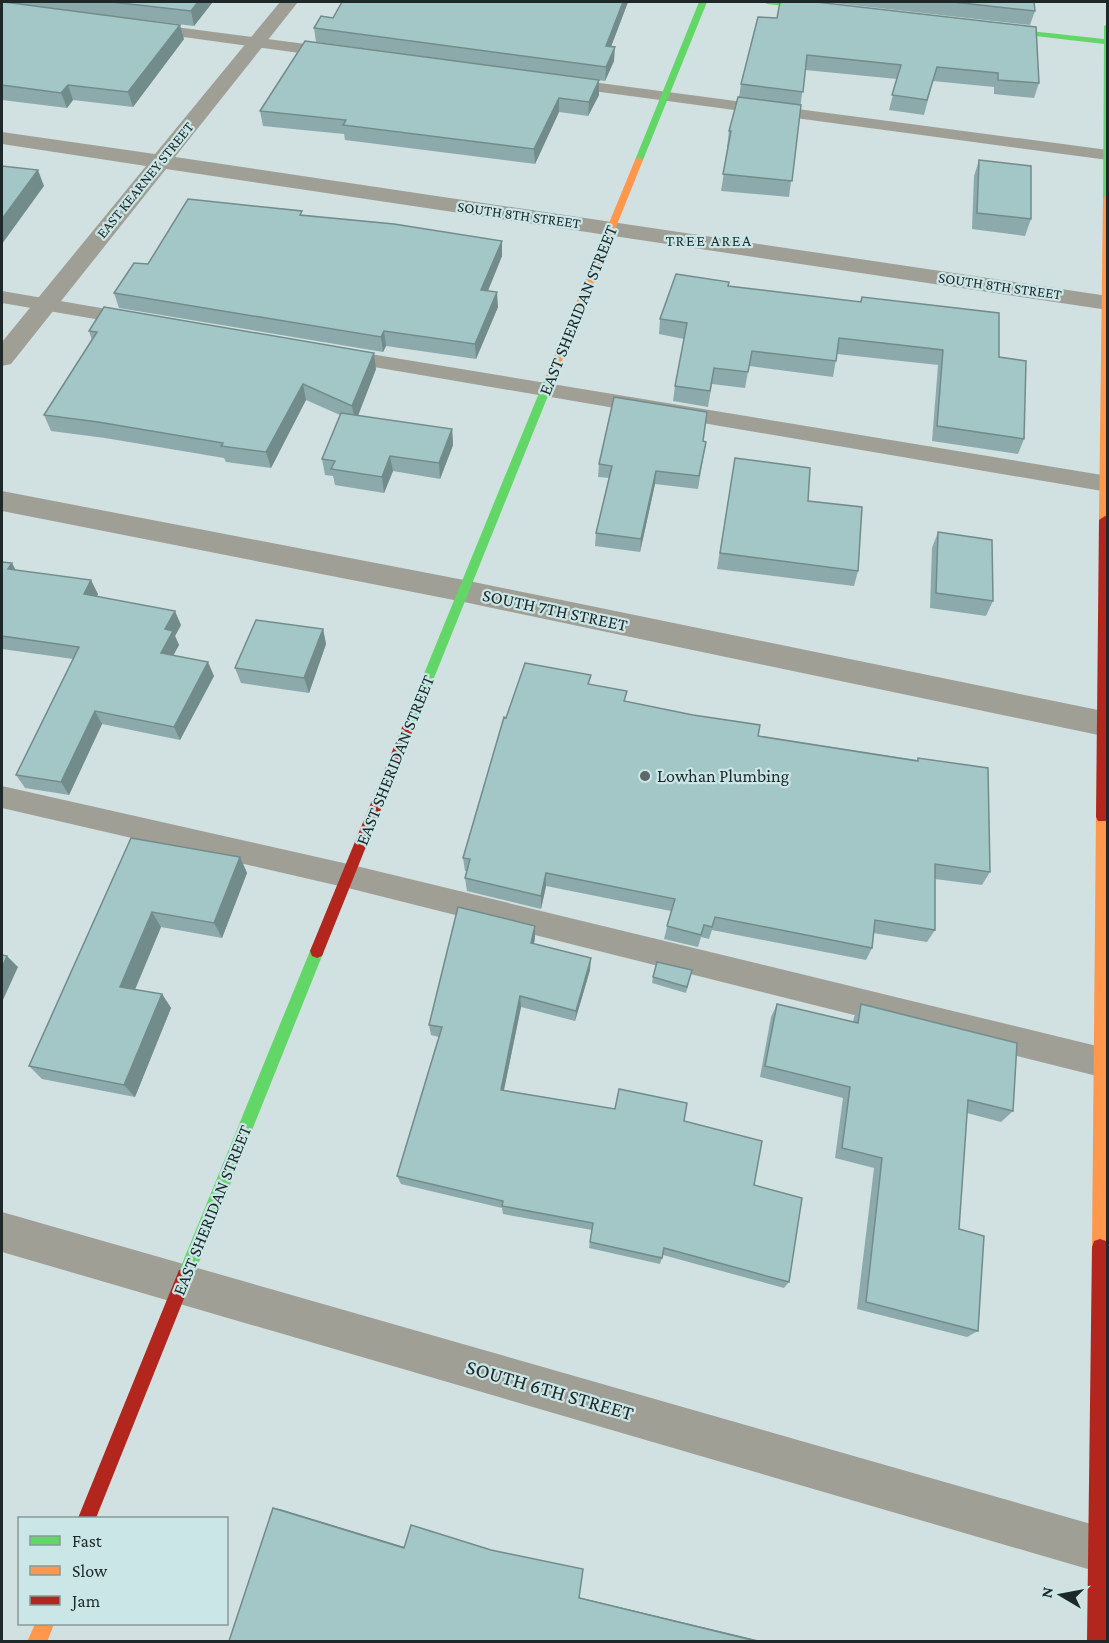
<svg xmlns="http://www.w3.org/2000/svg" width="1109" height="1643" viewBox="0 0 1109 1643" font-family="'Crimson Pro',serif">
<style>
.lines{fill:none;stroke-linecap:round;stroke-linejoin:round}
.lane{fill:#a09f96;fill-rule:evenodd}
.street{fill:#a09f96;fill-rule:evenodd}
.fast{fill:#63d668;fill-rule:evenodd}
.slow{fill:#ff974d;fill-rule:evenodd}
.jam{fill:#b3261e;fill-rule:evenodd}
.wall{fill:#8caaab}
.shaded-wall{fill:#728b8b}
.building{fill:#a3c6c7;stroke:#728b8b;stroke-width:1.5}
.poi-dot{fill:#5d6869;stroke:#cbe6e7;stroke-width:2}
.labels{text-anchor:middle;dominant-baseline:central;stroke-width:4.5;stroke-linejoin:round;paint-order:stroke}
.far-street-label{font-size:15px;fill:#1e2828;stroke:#cbe6e7}
.far-neighbourhood-label{font-size:16px;letter-spacing:1.5px;fill:#1d3334;stroke:#cbe6e7}
.street-label{font-size:18px;fill:#1e2828;stroke:#cbe6e7}
.poi-label{font-size:18px;fill:#1e2828;stroke:#cbe6e7;text-anchor:start}
.near-street-label{font-size:21px;fill:#1e2828;stroke:#cbe6e7}
</style>
<rect width="100%" height="100%" fill="#d1e0e1"/>
<g class="lines">
<path class="lane" d="M145,23L336,48L344,53L336,58L140,31L137,28L140,25Z
M562,78L1108,150V160L556,86L554,83L556,80Z
M2,291L136,314L143,316L146,320L143,324L136,326L2,303Z
M340,349L1108,476V492L333,360L330,355L333,350Z
M2,786L348,864L1101,1047L1108,1050V1074L1101,1077L348,888L2,808Z"/>
<path class="street" d="M280,2H298L175,157L1108,296V310L166,169L11,364L2,366V342L146,166L2,144V132L155,154Z
M2,491L464,580L1108,712V737L464,602L2,511Z
M2,1212L1098,1526L1108,1530V1568L1098,1572L2,1252Z"/>
<path class="fast" d="M699,2H707L643,160L636,162L635,160Z
M764,2L823,6L827,8L823,10L767,4Z
M1108,24V201H1107L1103,198L1104,44L993,31L989,29L993,27L1104,39V26Z
M551,373L556,376L415,725L414,729H404L403,725L546,376Z
M317,944L322,946L324,951L191,1282L185,1284L179,1282L177,1276L310,951L312,946Z"/>
<path class="slow" d="M639,157L643,160L556,376L555,378H547L546,376L635,160Z
M1107,195L1108,523L1105,524L1099,520L1103,198Z
M1103,811L1108,813V1249L1106,1253L1100,1255L1094,1253L1092,1247L1096,817L1098,813Z
M35,1624H54L47,1642H27Z"/>
<path class="jam" d="M1105,516L1108,517V821H1098L1096,817L1099,520Z
M409,720L415,725L324,951L322,956L317,958L312,956L310,951L403,725Z
M1100,1239L1106,1241L1108,1245L1107,1642H1087L1092,1247L1094,1241Z
M185,1268L191,1270L193,1276L96,1518H78L179,1270Z"/>
</g>
<path class="wall" d="M2,2H211L212,3L194,26L137,19L184,39L133,107L73,100L67,108L2,100Z
M342,2H628L611,46L614,61L605,81L316,42L314,28L333,18Z
M825,2H1034L1035,11L1030,25Z
M777,18L1039,83L1034,98L994,94V87L933,81L924,115L889,110L897,79L805,70L789,197L721,191L728,147H727L729,131L739,97L741,84Z
M599,80V95L588,116L559,112L535,164L345,140L344,134L263,126L260,111Z
M979,160L1031,219L1025,236L972,229L974,176Z
M303,215L502,241V256L488,291L498,307L476,359L386,346L383,352L119,308L114,293L148,264Z
M729,282V286L860,302L862,297L999,357L1024,439L1018,454L932,441L938,365L837,354L833,377L749,366L745,388L712,384L708,407L673,401L675,386L684,339L659,334L660,319Z
M89,331L376,369L358,416L452,429L453,445L440,479L393,471L384,493L335,485L333,476L325,475L322,459L340,415L306,400L271,468L226,462L224,458L105,438L51,431L44,415L92,340Z
M703,441L706,442L698,489L655,484L640,552L595,546L596,533L609,478L598,477L599,464Z
M735,458L808,501L858,571L854,586L717,569Z
M938,532L993,601L986,616L930,608L932,548Z
M2,562L15,570L98,594L97,596L181,625L175,636L179,645L173,655L214,676L180,740L102,724L69,795L25,788L16,775L73,659L2,649Z
M323,629L326,644L309,693L241,683L235,668Z
M590,684L626,702L758,736L917,760L918,758L990,872L982,885L935,879V930L927,942L873,933L872,948L866,960L712,930L709,939L701,937L698,947L664,939L671,911L546,886L541,909L467,891L465,878L467,871H465L463,858Z
M131,838L240,857L247,873L222,938L161,927L135,990L162,994L171,1008L135,1097L42,1079L29,1066Z
M535,926V937L534,944L590,970L575,1021L521,1007L504,1090L684,1121L754,1185L789,1282L784,1288L663,1255L660,1264L589,1248L592,1230L503,1214L502,1208L401,1184L397,1176L439,1037L431,1035L429,1025Z
M692,970L686,993L652,983L653,977Z
M777,1004L853,1022L854,1017L861,1004L1013,1111L1001,1122L967,1113L959,1229L978,1331L967,1337L857,1309L874,1168L835,1158L843,1098L760,1077L771,1017Z"/>
<path class="shaded-wall" d="M198,2H211L212,3L194,26L191,11Z
M623,2H628L606,60V46Z
M180,25L184,39L133,107L128,92Z
M615,47L614,61L605,81L606,67Z
M599,80V95L588,116L589,102Z
M68,85L73,100L67,108L61,93Z
M559,98V112L535,164L534,149Z
M38,170L44,186L2,244V219Z
M502,241V256L482,305L481,290Z
M497,292L498,307L476,359L475,344Z
M384,331L386,346L383,352L381,337Z
M374,353L376,369L355,423L352,406Z
M303,384L306,400L271,468L266,452Z
M452,429L453,445L440,479L439,463Z
M390,456L393,471L384,493L382,477Z
M656,471L655,484L640,552L641,539Z
M12,563L20,578L8,569Z
M91,580L98,594L91,608L84,594Z
M175,611L181,625L175,636L179,645L167,667L161,653L165,629Z
M323,629L326,644L309,693L304,678Z
M208,662L214,676L180,740L174,727Z
M95,711L102,724L69,795L61,782Z
M240,857L247,873L222,938L214,923Z
M546,873V886L541,909V896Z
M152,912L161,927L130,1001L120,987Z
M535,926V937L532,955L531,943Z
M7,956L18,967L2,1002V968Z
M591,958L590,970L575,1021L576,1011Z
M162,994L171,1008L135,1097L124,1085Z
M520,996L521,1007L502,1099L501,1090Z
M273,1508L280,1509L408,1548H404Z
M578,1597L761,1641H756L579,1598Z"/>
<path class="building" d="M2,2H4L180,25L128,92L68,85L61,93L2,85Z
M112,2H198L191,11Z
M342,2H623L606,46L615,47L606,67L314,28L321,16L333,18Z
M780,2H816L1036,27L1039,83L998,80V73L937,67L927,100L892,95L901,65L807,55L803,92L741,84L758,17L777,18Z
M953,2H1034L1035,11Z
M305,41L599,80L589,102L559,98L534,149L343,125L346,120L260,111Z
M738,97L801,105L792,181L723,174L731,131H729Z
M979,160L1031,166V219L977,213Z
M2,166L38,170L2,219Z
M188,199L302,211L300,215L394,224L502,241L481,290L497,292L475,344L384,331L381,337L114,293L134,263L148,264Z
M676,274L729,282L728,286L861,302L862,297L999,313V357L1026,361L1024,439L937,426L943,350L839,338L836,361L752,351L748,372L714,368L710,391L675,386L687,323L660,319Z
M104,307L374,353L352,406L303,384L266,452L221,446L223,443L98,422L44,415L97,332L89,331Z
M614,397L707,412L703,441L706,442L699,476L656,471L641,539L596,533L612,466L599,464Z
M341,413L452,429L439,463L390,456L382,477L331,469L335,461L322,459Z
M735,458L810,468L808,501L862,507L858,571L720,553Z
M938,532L992,540L993,601L936,593Z
M2,562L12,563L8,569L91,580L84,594L175,611L165,629L173,631L161,653L208,662L174,727L95,711L61,782L16,775L79,647L2,636Z
M256,620L323,629L304,678L235,668Z
M525,663L591,675L588,684L627,691L624,701L693,715L760,725L758,736L918,761V758L988,768L990,872L935,864V930L875,920L872,948L715,917L712,927L704,925L701,935L667,926L675,899L546,873L541,896L465,878L470,859L463,858L504,717L506,718Z
M131,838L240,857L214,923L152,912L120,987L162,994L124,1085L29,1066Z
M458,907L535,926L531,943L591,958L576,1011L520,996L501,1090L615,1109L619,1089L687,1103L684,1121L762,1141L754,1185L802,1198L789,1282L664,1248L662,1258L590,1242L593,1223L502,1206L503,1201L397,1176L442,1027L429,1025Z
M2,955L7,956L2,968Z
M657,962L692,970L687,987L653,977Z
M777,1004L858,1023L861,1004L1017,1043L1013,1111L968,1100L959,1229L984,1236L978,1331L866,1302L882,1158L842,1148L850,1087L765,1066Z
M273,1508L404,1548L411,1525L491,1550L583,1569L579,1598L756,1641H229Z"/>
<circle class="poi-dot" cx="645" cy="776" r="6"/>
<g class="labels">
<g class="far-street-label">
<text transform="translate(145 180) rotate(-51)">EAST KEARNEY STREET</text>
<text transform="translate(519 215) rotate(8)">SOUTH 8TH STREET</text>
<text transform="translate(1000 286) rotate(8)">SOUTH 8TH STREET</text>
</g>
<g class="far-neighbourhood-label">
<text x="709" y="240">TREE AREA</text>
</g>
<g class="street-label">
<text transform="translate(578 310) rotate(-68)">EAST SHERIDAN STREET</text>
<text transform="translate(555 610) rotate(12)">SOUTH 7TH STREET</text>
<text transform="translate(395 760) rotate(-68)">EAST SHERIDAN STREET</text>
<text transform="translate(212 1210) rotate(-68)">EAST SHERIDAN STREET</text>
</g>
<g class="poi-label">
<text x="657" y="776">Lowhan Plumbing</text>
</g>
<g class="near-street-label">
<text transform="translate(550 1390) rotate(16)">SOUTH 6TH STREET</text>
</g>
</g>
<rect width="1109" height="1643" fill="none" stroke="#1e2828" stroke-width="6"/>
<rect x="18" y="1517" width="210" height="108" fill="#cbe6e7" stroke="#869a9b" stroke-width="1.5"/>
<rect x="30" y="1536" width="30" height="9" fill="#63d668" stroke="#869a9b" stroke-width="1.5"/>
<text x="72" y="1547" font-size="18" fill="#1e2828">Fast</text>
<rect x="30" y="1566" width="30" height="9" fill="#ff974d" stroke="#869a9b" stroke-width="1.5"/>
<text x="72" y="1577" font-size="18" fill="#1e2828">Slow</text>
<rect x="30" y="1596" width="30" height="9" fill="#b3261e" stroke="#869a9b" stroke-width="1.5"/>
<text x="72" y="1607" font-size="18" fill="#1e2828">Jam</text>
<g transform="translate(1061 1595) rotate(280)" stroke="#cbe6e7" stroke-width="4.5" paint-order="stroke">
<path d="M0-4.5L10 22L0 15L-10 22Z" fill="#1e2828"/>
<text y="-9" font-size="16" font-weight="bold" text-anchor="middle" fill="#1e2828">N</text>
</g>
</svg>
